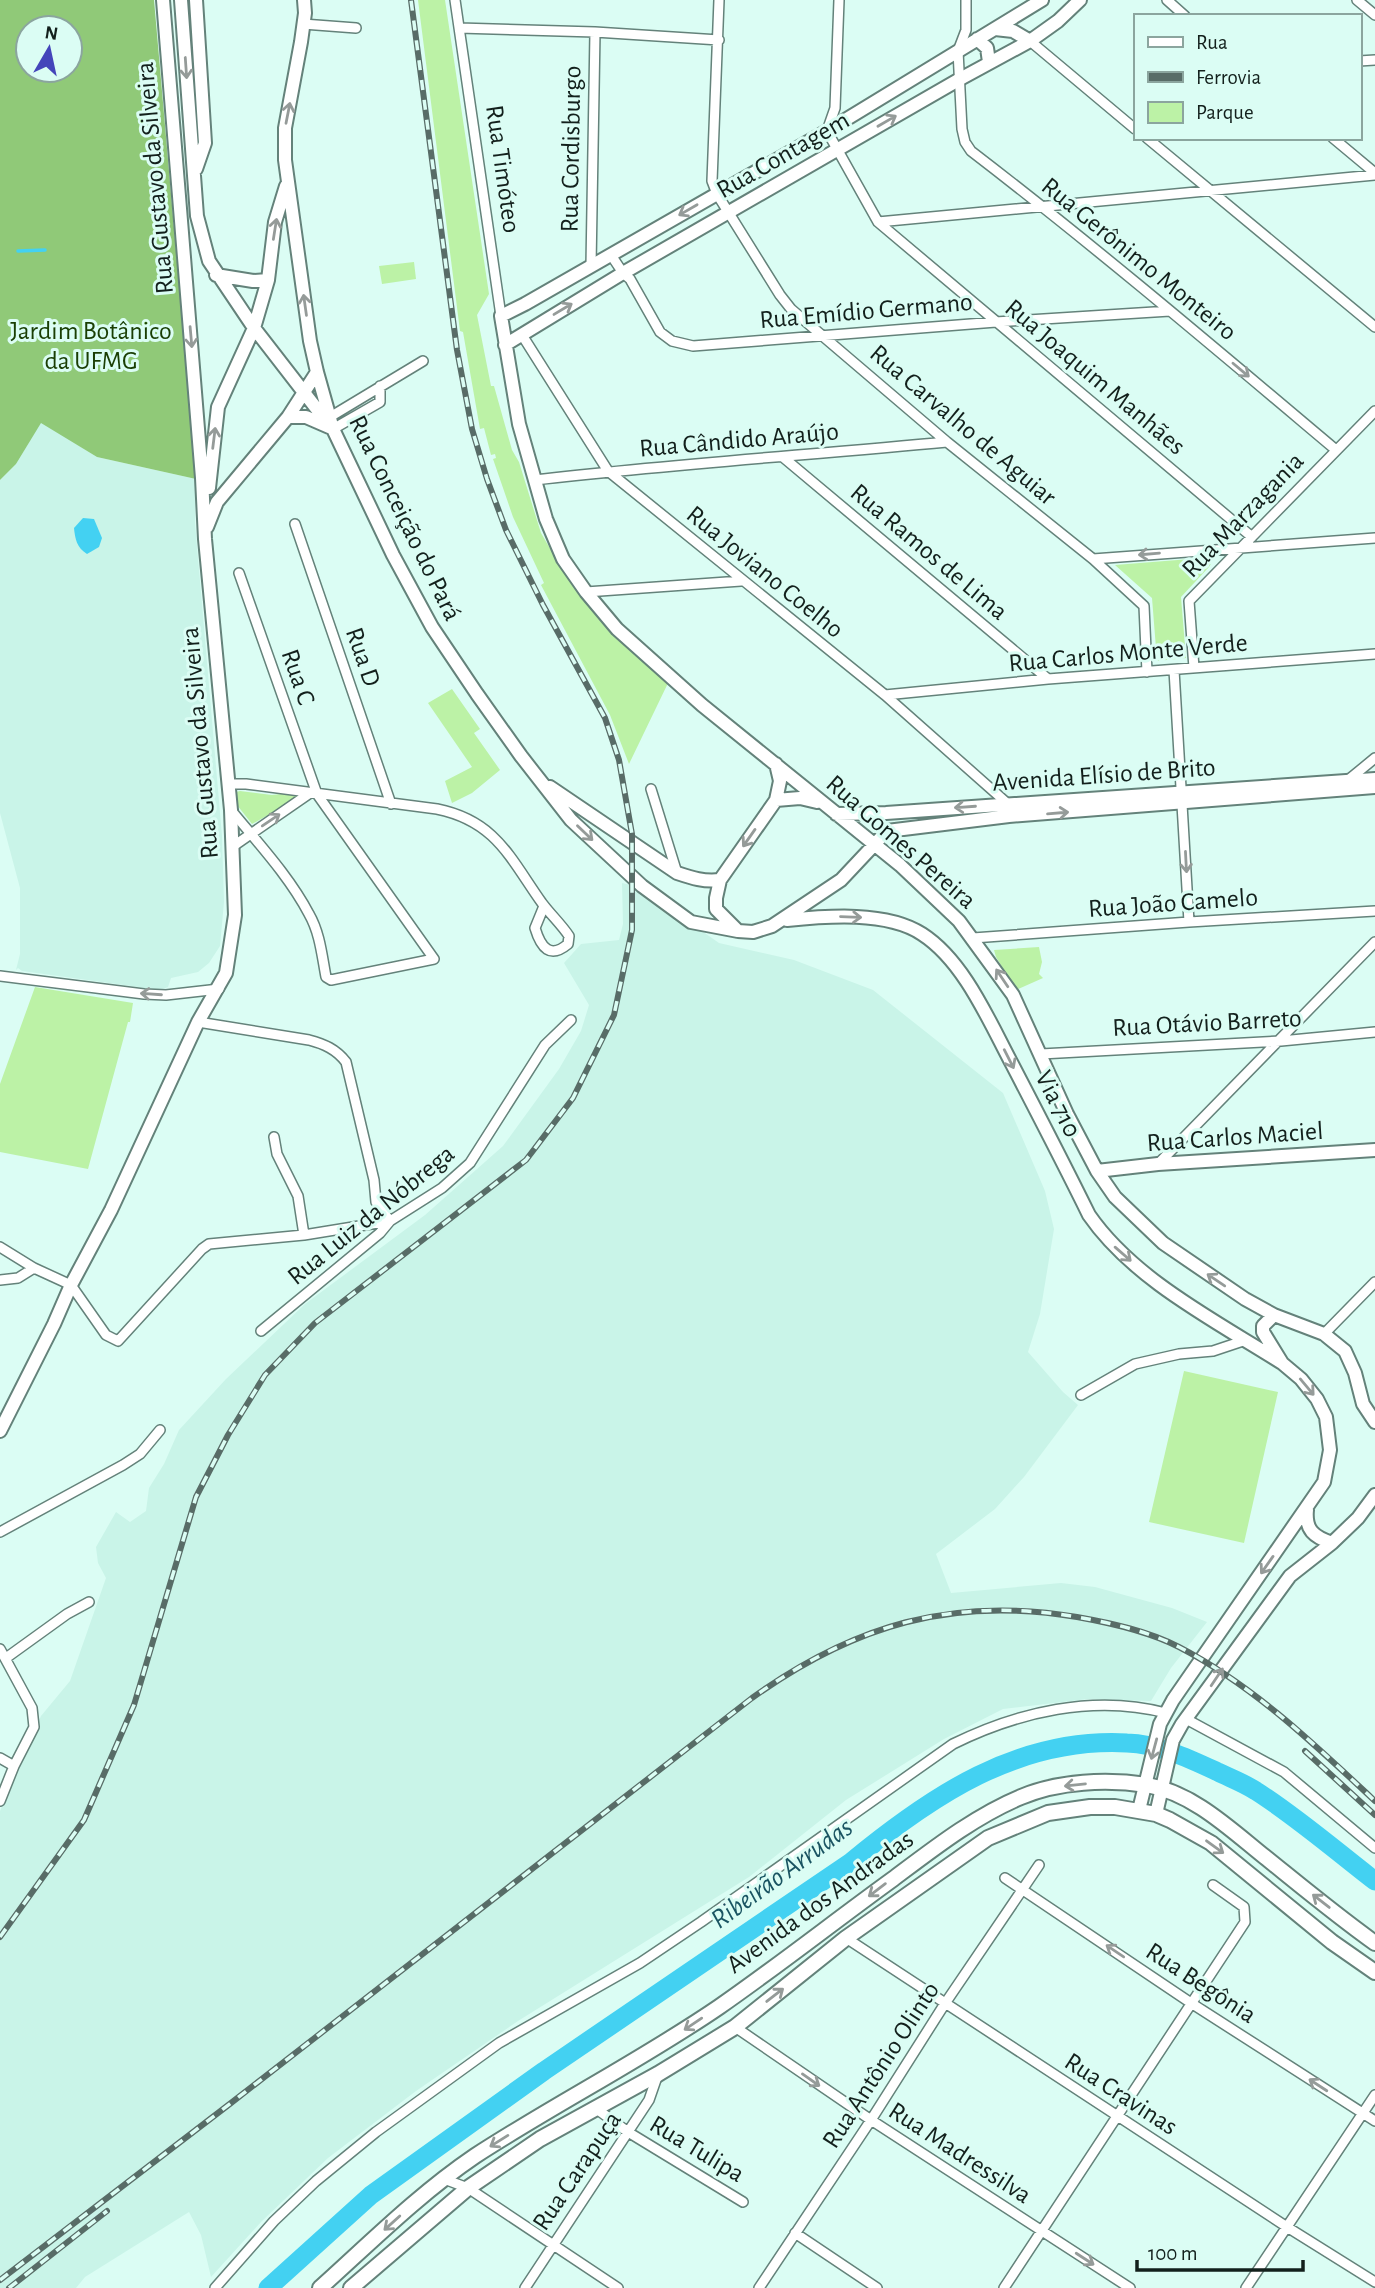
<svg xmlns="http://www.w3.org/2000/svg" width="1375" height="2288" viewBox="0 0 1375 2288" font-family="'Alegreya Sans',sans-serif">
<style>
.built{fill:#c9f4e8}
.green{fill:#bcf2a6}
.forest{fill:#90c978;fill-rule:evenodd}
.water{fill:#43d1f2}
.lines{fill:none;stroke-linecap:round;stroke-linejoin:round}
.stream{stroke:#43d1f2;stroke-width:3.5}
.river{stroke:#43d1f2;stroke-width:19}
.street-casing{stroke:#64827a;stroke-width:12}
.secondary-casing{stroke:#64827a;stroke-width:16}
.primary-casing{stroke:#64827a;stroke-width:18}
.street{stroke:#fff;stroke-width:9}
.secondary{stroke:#fff;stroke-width:12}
.primary{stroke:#fff;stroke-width:14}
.rail-casing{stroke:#586c67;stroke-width:6}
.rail{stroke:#dbfdf4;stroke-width:3.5;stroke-dasharray:10;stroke-linecap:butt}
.oneway{stroke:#959b99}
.labels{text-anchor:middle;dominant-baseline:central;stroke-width:6;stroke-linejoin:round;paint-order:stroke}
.street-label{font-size:26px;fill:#13201c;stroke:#dbfdf4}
.park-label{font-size:26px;fill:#193e03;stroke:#dbfdf4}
.water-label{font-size:28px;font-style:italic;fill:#1a5462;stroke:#dbfdf4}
</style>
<rect width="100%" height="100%" fill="#dbfdf4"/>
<path class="built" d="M41,422L97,457L196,479L195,523L222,836L224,902L220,946L209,963L198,972L171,978L168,987L160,990L22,971L18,968L16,970L20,954V888L0,813V480L16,464Z
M622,883L639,887L719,943L794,960L873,990L1003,1093L1045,1191L1054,1229L1040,1314L1028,1352L1063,1392L1078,1405L1024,1477L995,1509L936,1554L951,1593L1061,1583L1095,1587L1172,1608L1207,1622L1171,1668L1151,1701L1088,1699L1003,1709L944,1739L846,1800L749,1877L518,2021L416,2091L328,2158L261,2222L211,2277L201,2235L189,2212L85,2277L76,2288H0V1811L41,1716L70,1681L106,1578L98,1563L96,1547L116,1512L130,1522L146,1511L149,1488L164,1464L179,1430L226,1379L305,1304L425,1215L503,1146L559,1069L581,1031L589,1005L564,963L581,944L619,940L623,924Z"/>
<path class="green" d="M418,0H445L489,294L477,315L491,386H494L512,450L519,462L541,533L565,574L611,631L669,681L629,764L610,715L541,585L544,583L513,517L493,459L496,458L495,454L491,455L484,428L480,429L463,332L460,331Z
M414,262L416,279L382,284L379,266Z
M1215,557L1209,567L1181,597L1186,658L1157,661L1152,598L1115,565Z
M452,689L480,729L474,733L500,770L472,793L452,803L445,781L472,767L428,703Z
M240,791L272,795L290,793L300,797L252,824L237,805L236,792Z
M1039,947L1042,962L1039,974L1043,978L1016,990L996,957L994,950Z
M35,987L133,1003L130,1022H128L88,1169L0,1152V1084Z
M1184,1371L1278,1392L1244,1543L1149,1522Z"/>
<path class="forest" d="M0,0H154L196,479L97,457L41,423L16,464L0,480ZM28,28H70V70H28Z"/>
<path class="water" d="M83,518L94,519L102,538L99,547L87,554C77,548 75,539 74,528Z"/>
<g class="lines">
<path class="stream" d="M18,251L45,250"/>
<path class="river" d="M268,2288L371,2195L544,2071L851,1862C931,1796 1018,1737 1127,1743C1159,1744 1190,1759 1218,1772C1230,1778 1244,1783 1256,1791C1297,1817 1336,1851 1375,1881"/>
<g class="street-casing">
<path id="street" d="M455,0L501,316
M719,0L712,181L717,194L780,295L791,309L947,442L1093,559L1144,606L1147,672
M839,0L835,108L827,131L878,222L1252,537
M966,0V30L958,51L962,129L965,142L971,151C1096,247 1216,349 1336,450
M1167,0L1185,16
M1357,0L1375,15
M303,24L356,28
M459,28L595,32L719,40
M1030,41L1135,129
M1359,61L1375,60
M1147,138L1375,327
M1333,138L1375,173
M878,222L1375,175
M611,255L623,273L630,279L660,332L672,341L693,346L996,322L1170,311
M591,266L595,32
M522,335L608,471L885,695L1008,804L1009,808
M330,417L423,361
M333,429L380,402V386
M784,458L1048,679
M534,480C671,464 810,455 947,442
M295,524L391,804
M1093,559L1375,538
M586,592L741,581
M1194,668L1189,601L1375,411
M1174,670L1189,922
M885,695L1048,679L1375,654
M1347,781L1375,758
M228,784H246L437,809C496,821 510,858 542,903C551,915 561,924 569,936L568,944C550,959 541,948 535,928L544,906
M651,789L677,873
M231,810C258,843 289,876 309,914C320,933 322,956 326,977L331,980L434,959L317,794L239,573
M232,847L310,793
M973,938L1189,922L1375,911
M0,976L144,994L166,995L219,989
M198,1022L309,1040C324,1044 336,1049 346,1062L374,1180L376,1202L390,1221
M1041,1054L1281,1041L1375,1032
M274,1137L277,1154L298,1196L304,1235
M1158,1164L1375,942
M0,1247L34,1268L71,1285L106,1335L118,1341L202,1249L209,1244L304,1235L390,1221
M0,1280L18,1278L34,1268
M261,1331L380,1233L390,1221L442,1188L470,1163L545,1045L571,1020
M1324,1334L1375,1282
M1081,1395L1135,1364L1179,1354L1213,1351L1246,1340
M0,1532L123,1465L140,1454L160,1430
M0,1649L32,1708L34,1727L14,1766L0,1801
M6,1658L67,1614L89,1602
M1186,1719L1284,1772L1375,1848
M0,1758L14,1766
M1005,1878L1191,2003L1375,2121
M846,1938L1287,2227L1375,2282
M735,2027L871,2120L1130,2288
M594,2107L628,2132L743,2202
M444,2179L468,2188L618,2288
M795,2233L877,2288
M215,2288L274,2221L316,2181L376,2132L499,2043L640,1963L701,1922L953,1744C1018,1712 1094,1694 1166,1713
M525,2288L649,2100L658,2074
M759,2288L871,2120L944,2005L1039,1865
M1004,2288L1245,1922L1244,1907L1213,1885
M1246,2288L1375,2095"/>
</g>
<g class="secondary-casing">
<path id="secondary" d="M181,0L197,216L209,261L254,328L330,426
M304,0L305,13L301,42L285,128V160L310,341L317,372L333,429L393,555L432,627L477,694L521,756L571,820L642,886L691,922L738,931L753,932L772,926L841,880L887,831L1009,816L1375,787
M1042,0L827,131L525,304L501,316L519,424L546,519L563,559L586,592L617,629L702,705L900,865L959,921L1013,995L1067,1114L1097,1171L1115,1197L1163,1243L1245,1299L1274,1315L1324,1334L1345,1351L1355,1373L1363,1404L1375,1422
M995,29L1013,31L1030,41
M977,39L987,48L989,62
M196,169L205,143L196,0
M216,275L253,281L268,280
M505,345L623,273L960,79L1030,41L1058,21L1080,0
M288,417H306L329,427
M209,488L218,407L254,328L268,280L275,222L286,186
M207,527L217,502L288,417L317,372
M776,764L780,781L776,800
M550,787L677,873C692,878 704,882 720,880
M836,814L886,813L1375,779
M787,920C827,916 887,911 922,934C964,961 989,1021 1012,1064C1038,1114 1064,1164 1089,1215C1134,1280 1216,1321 1282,1363
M738,931L716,909V898L720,880L776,800L800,798L817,802
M1097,1171L1158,1164L1375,1150
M0,1431L54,1324L71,1285L111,1210L198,1022L226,973L235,915L231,810L205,539L202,478L163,0
M1307,1510C1305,1530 1314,1537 1332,1543
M1139,1810L1160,1724L1173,1700L1324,1482L1330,1450L1326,1417L1317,1399L1301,1379L1282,1363L1263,1332V1326L1274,1315
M1156,1814L1173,1740L1182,1724L1290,1576L1332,1543L1358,1518L1375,1495"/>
</g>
<g class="primary-casing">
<path id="primary" d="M320,2288C370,2243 419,2194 475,2156C555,2104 640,2061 719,2007C778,1966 835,1921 893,1879C933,1849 975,1816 1021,1797C1059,1781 1107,1779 1147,1785C1193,1793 1230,1829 1265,1857C1301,1886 1337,1916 1375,1943
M351,2288L468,2188L540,2139L658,2074L735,2027L846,1938L988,1838L1048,1813L1090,1807H1115L1156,1814L1170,1820L1211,1843L1332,1942L1375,1972"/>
</g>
<use href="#street" class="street"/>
<use href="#secondary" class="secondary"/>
<use href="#primary" class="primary"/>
<g class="rail-casing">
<path id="rail" d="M1305,1751L1375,1815
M0,1937L84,1820L134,1705L196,1497L228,1435L265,1375L315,1323L526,1160L573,1098L614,1015L632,930V834L619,760L605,718L543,605L506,530L487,479L472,429L457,350L411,0
M0,2280L231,2103L752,1698C854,1625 952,1596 1077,1617C1111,1623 1148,1631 1179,1647C1254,1686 1314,1744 1375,1801
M9,2288L107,2211"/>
</g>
<use href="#rail" class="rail"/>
</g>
<defs><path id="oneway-shaft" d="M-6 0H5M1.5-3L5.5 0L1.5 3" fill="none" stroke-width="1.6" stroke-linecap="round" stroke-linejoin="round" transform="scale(1.75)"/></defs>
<g class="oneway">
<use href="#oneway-shaft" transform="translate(186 68) rotate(86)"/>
<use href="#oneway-shaft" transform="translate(288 113) rotate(-79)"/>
<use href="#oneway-shaft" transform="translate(887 121) rotate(-30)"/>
<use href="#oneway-shaft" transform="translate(688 210) rotate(150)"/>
<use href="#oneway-shaft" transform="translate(275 229) rotate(-81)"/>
<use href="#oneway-shaft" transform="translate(305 305) rotate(-98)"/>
<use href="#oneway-shaft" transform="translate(563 309) rotate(-31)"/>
<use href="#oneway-shaft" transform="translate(191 337) rotate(85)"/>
<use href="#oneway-shaft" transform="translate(1241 370) rotate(40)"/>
<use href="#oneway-shaft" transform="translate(214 438) rotate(-83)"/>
<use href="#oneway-shaft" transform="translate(1149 554) rotate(175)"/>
<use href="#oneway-shaft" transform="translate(965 807) rotate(176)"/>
<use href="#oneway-shaft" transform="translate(1058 813) rotate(-5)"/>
<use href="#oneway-shaft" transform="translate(271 820) rotate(-34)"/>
<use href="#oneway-shaft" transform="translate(585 833) rotate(44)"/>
<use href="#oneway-shaft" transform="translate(749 838) rotate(125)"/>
<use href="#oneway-shaft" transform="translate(1186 862) rotate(87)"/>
<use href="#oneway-shaft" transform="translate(851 917) rotate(2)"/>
<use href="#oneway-shaft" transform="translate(1002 978) rotate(-124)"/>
<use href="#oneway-shaft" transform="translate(151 994) rotate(-176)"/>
<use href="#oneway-shaft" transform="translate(1009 1059) rotate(63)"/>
<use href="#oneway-shaft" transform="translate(1123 1254) rotate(41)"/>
<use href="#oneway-shaft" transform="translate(1216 1280) rotate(-146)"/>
<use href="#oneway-shaft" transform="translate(1307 1387) rotate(50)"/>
<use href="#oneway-shaft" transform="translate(1267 1565) rotate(125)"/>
<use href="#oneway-shaft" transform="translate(1217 1677) rotate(-56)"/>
<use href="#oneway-shaft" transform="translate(1154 1749) rotate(105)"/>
<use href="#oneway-shaft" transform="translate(1075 1785) rotate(174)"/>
<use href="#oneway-shaft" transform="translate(1215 1847) rotate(36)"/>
<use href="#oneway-shaft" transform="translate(877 1890) rotate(143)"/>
<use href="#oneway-shaft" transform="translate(1321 1901) rotate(-142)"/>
<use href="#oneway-shaft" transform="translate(1115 1951) rotate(-146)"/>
<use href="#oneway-shaft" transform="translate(775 1995) rotate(-38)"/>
<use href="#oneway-shaft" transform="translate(693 2024) rotate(146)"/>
<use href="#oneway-shaft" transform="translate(811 2080) rotate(35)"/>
<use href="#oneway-shaft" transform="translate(1318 2085) rotate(-147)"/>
<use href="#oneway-shaft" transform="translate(499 2141) rotate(148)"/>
<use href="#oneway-shaft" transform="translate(392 2223) rotate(138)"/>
<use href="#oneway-shaft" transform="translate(1085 2259) rotate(33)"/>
</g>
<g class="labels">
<g class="street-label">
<text transform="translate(571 149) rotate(-89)">Rua Cordisburgo</text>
<text transform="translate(783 155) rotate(-30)">Rua Contagem</text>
<text transform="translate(503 169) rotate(82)">Rua Timóteo</text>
<text transform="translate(155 178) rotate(-95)">Rua Gustavo da Silveira</text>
<text transform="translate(1139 259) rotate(39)">Rua Gerônimo Monteiro</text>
<text transform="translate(866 311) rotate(-5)">Rua Emídio Germano</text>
<text transform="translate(1095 377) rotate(40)">Rua Joaquim Manhães</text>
<text transform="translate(963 425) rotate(40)">Rua Carvalho de Aguiar</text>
<text transform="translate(739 440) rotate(-5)">Rua Cândido Araújo</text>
<text transform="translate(1243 515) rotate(-46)">Rua Marzagania</text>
<text transform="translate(405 518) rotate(64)">Rua Conceição do Pará</text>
<text transform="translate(929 552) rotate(40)">Rua Ramos de Lima</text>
<text transform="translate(765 572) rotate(39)">Rua Joviano Coelho</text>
<text transform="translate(1128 653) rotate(-5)">Rua Carlos Monte Verde</text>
<text transform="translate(363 657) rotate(71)">Rua D</text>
<text transform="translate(298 677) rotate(71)">Rua C</text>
<text transform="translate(200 743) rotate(-95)">Rua Gustavo da Silveira</text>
<text transform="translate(1104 775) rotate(-4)">Avenida Elísio de Brito</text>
<text transform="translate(901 842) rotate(41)">Rua Gomes Pereira</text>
<text transform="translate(1173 903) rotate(-4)">Rua João Camelo</text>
<text transform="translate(1207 1023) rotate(-3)">Rua Otávio Barreto</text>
<text transform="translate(1058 1104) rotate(63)">Via 710</text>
<text transform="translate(1235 1137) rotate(-4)">Rua Carlos Maciel</text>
<text transform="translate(371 1215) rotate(-39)">Rua Luiz da Nóbrega</text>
<text transform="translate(820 1902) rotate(-36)">Avenida dos Andradas</text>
<text transform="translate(1201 1983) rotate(33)">Rua Begônia</text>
<text transform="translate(881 2065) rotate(-57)">Rua Antônio Olinto</text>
<text transform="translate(1121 2094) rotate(33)">Rua Cravinas</text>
<text transform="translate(697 2149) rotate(31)">Rua Tulipa</text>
<text transform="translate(960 2153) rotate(33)">Rua Madressilva</text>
<text transform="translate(577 2171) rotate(-56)">Rua Carapuça</text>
</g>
<g class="park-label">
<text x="91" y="331">Jardim Botânico<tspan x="91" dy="30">da UFMG</tspan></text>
</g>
<g class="water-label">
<text transform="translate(782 1874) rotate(-36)">Ribeirão Arrudas</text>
</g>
</g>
<rect x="1134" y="14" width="228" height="126" fill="#dbfdf4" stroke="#8ba59e" stroke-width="2"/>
<rect x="1148" y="37" width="35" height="10" fill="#ffffff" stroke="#8ba59e" stroke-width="2"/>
<text x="1196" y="49" font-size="21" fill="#13201c">Rua</text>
<rect x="1148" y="72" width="35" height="10" fill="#586c67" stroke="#8ba59e" stroke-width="2"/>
<text x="1196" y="84" font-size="21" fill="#13201c">Ferrovia</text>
<rect x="1148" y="102" width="35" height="21" fill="#bcf2a6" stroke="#8ba59e" stroke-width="2"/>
<text x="1196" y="119" font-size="21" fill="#13201c">Parque</text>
<g transform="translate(49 49) rotate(9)"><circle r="33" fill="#dbfdf4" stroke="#8ba59e" stroke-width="2"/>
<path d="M0-5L12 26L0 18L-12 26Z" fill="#4445ba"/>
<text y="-10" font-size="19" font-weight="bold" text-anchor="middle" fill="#13201c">N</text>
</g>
<path d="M1137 2260v10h166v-10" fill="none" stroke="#13201c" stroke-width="3.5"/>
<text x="1148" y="2260" font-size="21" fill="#13201c" stroke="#dbfdf4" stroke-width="5" paint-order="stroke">100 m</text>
</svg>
